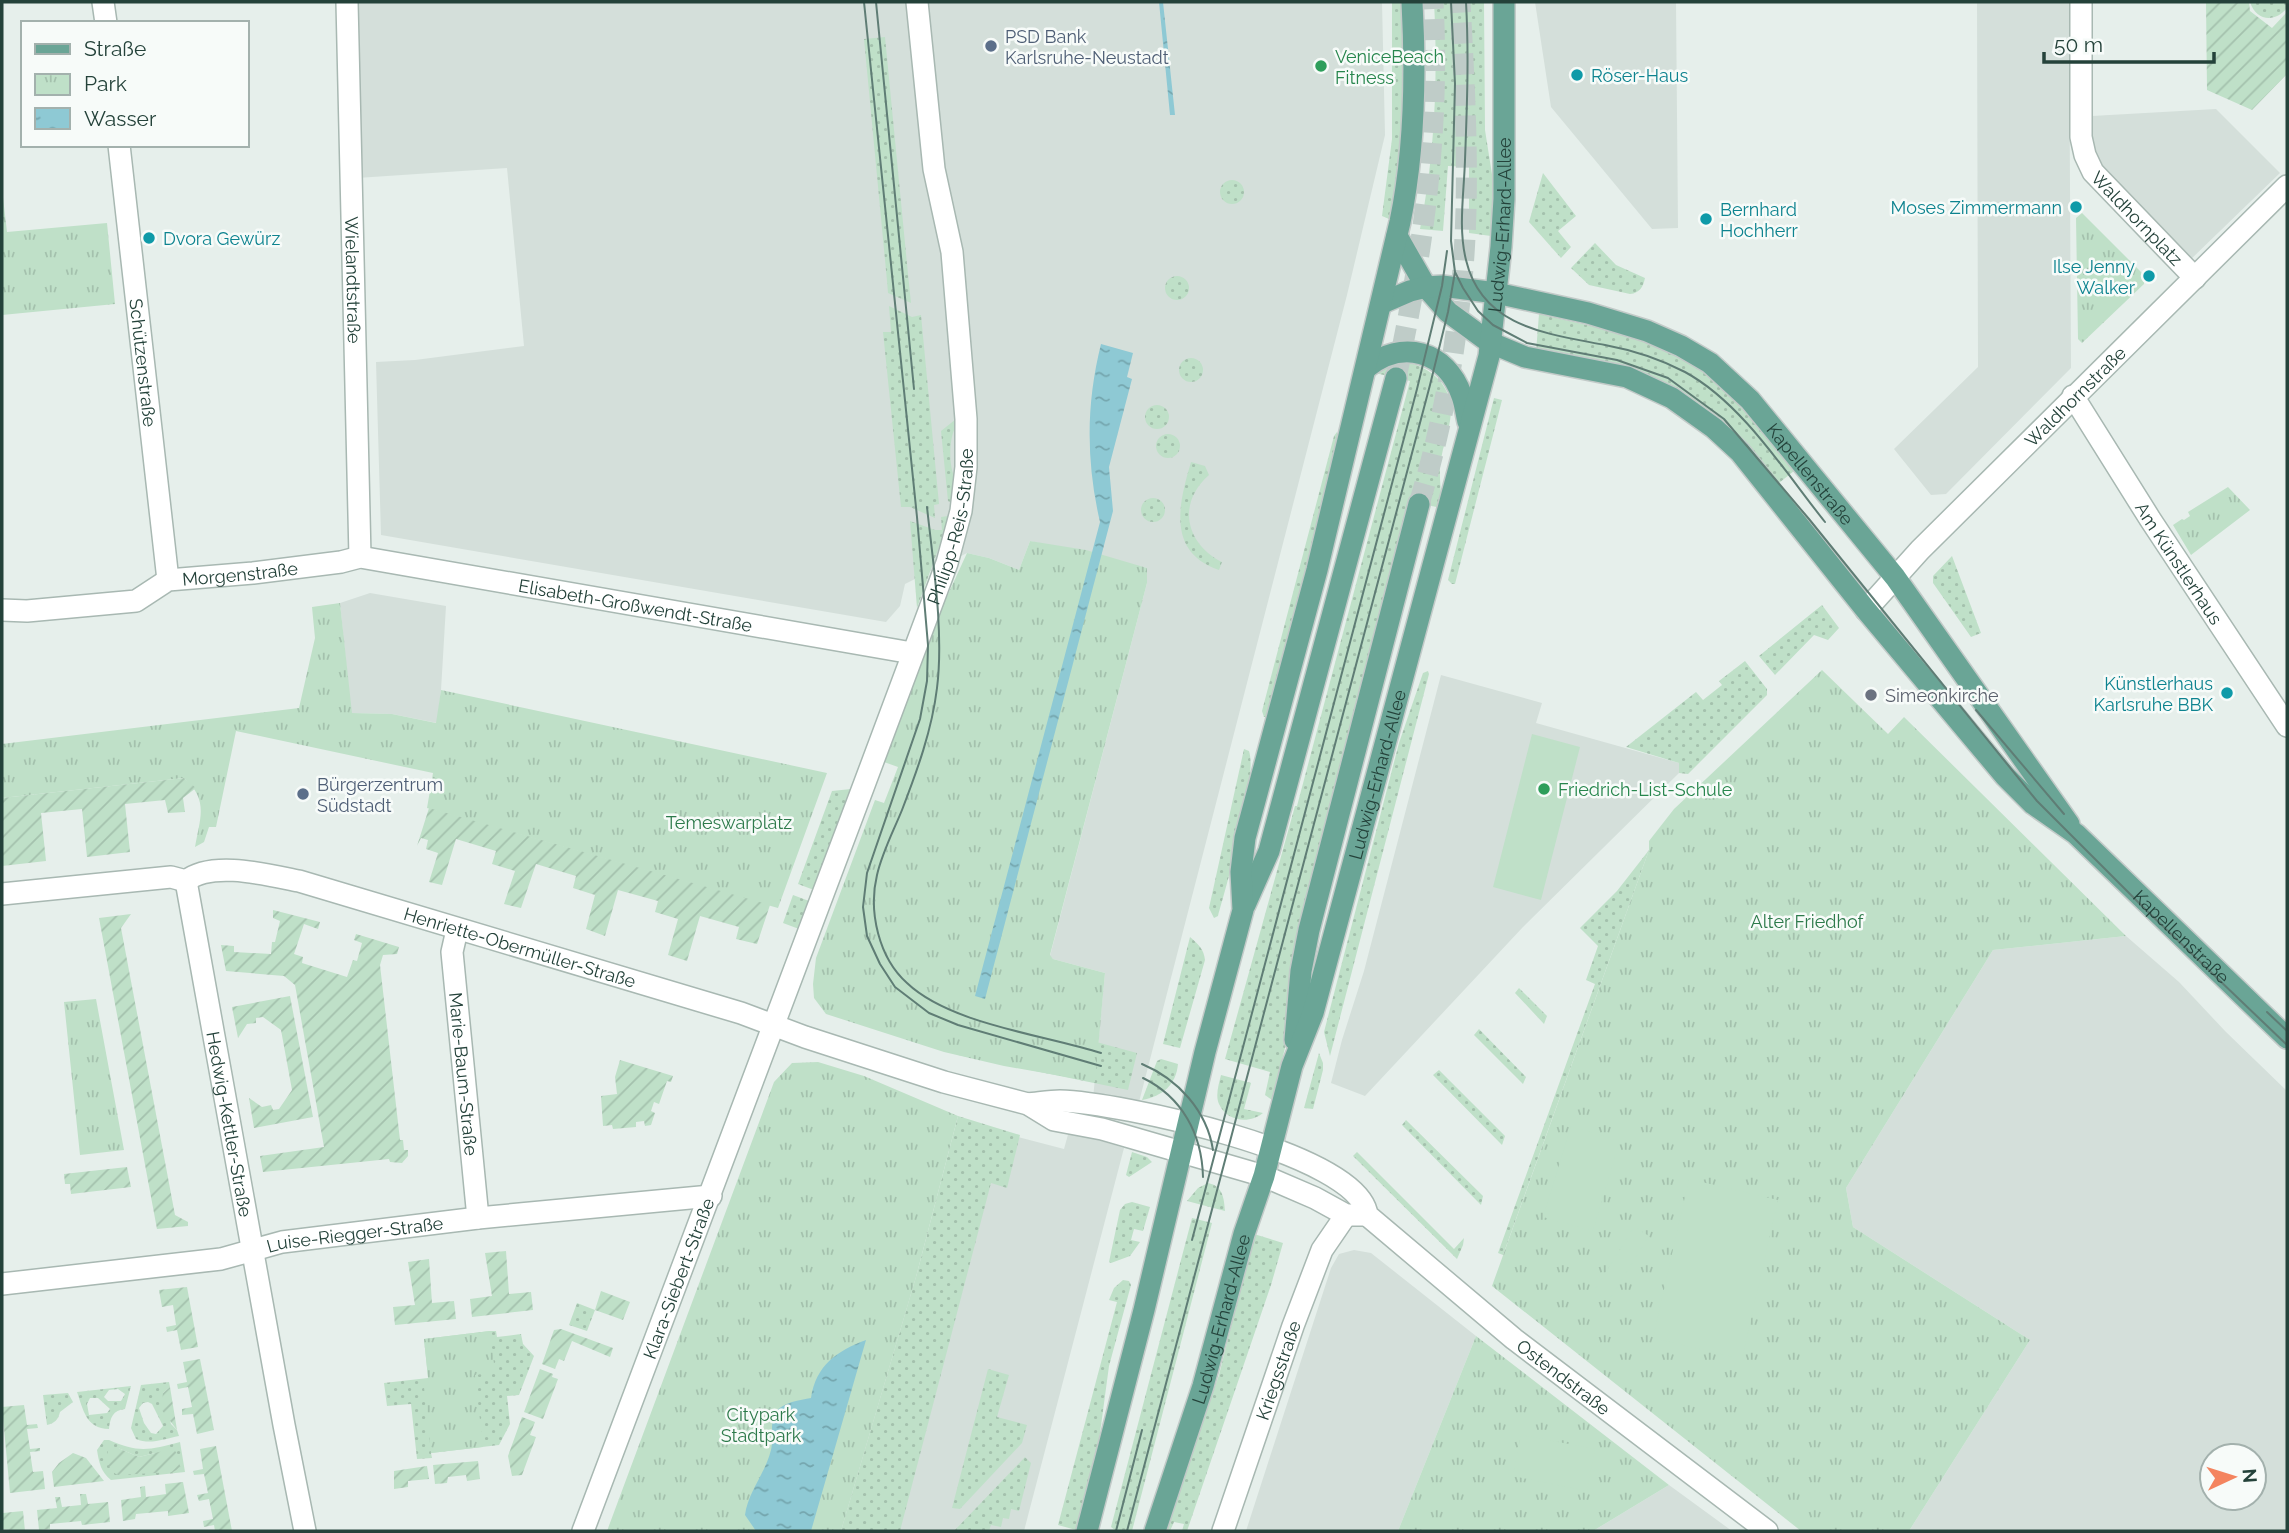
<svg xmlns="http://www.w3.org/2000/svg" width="2289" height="1533" viewBox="0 0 2289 1533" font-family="Raleway,sans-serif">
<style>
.built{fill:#d4dfda;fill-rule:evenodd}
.grass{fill:url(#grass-dots);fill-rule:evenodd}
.park{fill:url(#park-tufts)}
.garden{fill:url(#garden-furrows)}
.pitch{fill:#bfe0c8}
.water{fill:url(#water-ripples)}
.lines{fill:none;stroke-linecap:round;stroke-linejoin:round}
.major-tunnel{stroke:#bfccc8;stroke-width:21;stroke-dasharray:21 10;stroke-linecap:butt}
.minor-casing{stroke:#a8b8b2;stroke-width:24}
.major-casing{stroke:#c2cac8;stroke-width:24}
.minor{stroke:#fff;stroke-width:21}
.major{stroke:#6aa596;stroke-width:21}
.tram{stroke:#5f7d75;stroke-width:2}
.service-dot{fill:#5c6f8a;stroke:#f7fbf9;stroke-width:2.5}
.leisure-dot{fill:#2e9e5b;stroke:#f7fbf9;stroke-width:2.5}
.culture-dot{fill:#0f9aa8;stroke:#f7fbf9;stroke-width:2.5}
.worship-dot{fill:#6b7280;stroke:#f7fbf9;stroke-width:2.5}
.labels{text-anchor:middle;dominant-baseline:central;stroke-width:5;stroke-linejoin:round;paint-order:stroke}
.service-label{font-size:18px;fill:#4e5e75;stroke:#f7fbf9;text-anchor:start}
.leisure-label{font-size:18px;fill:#27864d;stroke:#f7fbf9;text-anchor:start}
.culture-label{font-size:18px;fill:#0d838f;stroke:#f7fbf9;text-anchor:start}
.street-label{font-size:18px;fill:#24423a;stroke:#f7fbf9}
.worship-label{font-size:18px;fill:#5b616d;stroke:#f7fbf9;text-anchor:start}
.park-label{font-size:18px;fill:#2d7a4b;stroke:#f7fbf9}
</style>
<defs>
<pattern id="grass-dots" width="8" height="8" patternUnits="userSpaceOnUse" patternTransform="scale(1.75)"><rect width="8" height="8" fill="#bfe0c8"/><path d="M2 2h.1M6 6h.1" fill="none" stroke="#a4c1ad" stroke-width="1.8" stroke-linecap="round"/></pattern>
<pattern id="park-tufts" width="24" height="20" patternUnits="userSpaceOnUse" patternTransform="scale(1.75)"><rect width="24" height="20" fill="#bfe0c8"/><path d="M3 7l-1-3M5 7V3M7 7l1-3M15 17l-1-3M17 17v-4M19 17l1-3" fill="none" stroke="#a4c1ad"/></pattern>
<pattern id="garden-furrows" width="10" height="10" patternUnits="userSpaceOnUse" patternTransform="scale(1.75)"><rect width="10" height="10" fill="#bfe0c8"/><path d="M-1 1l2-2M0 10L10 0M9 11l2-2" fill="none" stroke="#a4c1ad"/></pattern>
<pattern id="water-ripples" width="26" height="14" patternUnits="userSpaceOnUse" patternTransform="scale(1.75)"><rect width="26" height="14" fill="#8ec9d4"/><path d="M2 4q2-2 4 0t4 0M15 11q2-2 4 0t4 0" fill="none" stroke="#74a5ad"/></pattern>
</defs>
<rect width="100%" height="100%" fill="#e6efeb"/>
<path class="built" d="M355,2H1382L1385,135L1347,295L1138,1106L1093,1099L1105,973L1053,959L1050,956L1147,583V568L1030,541L1019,570L989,558L967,553L905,584L900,606L886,622L381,535L376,362L415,360L524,346L507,168L357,178Z
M1535,2H1676L1678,228L1652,229L1551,107Z
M1977,2H2069L2071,368L1946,494L1931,495L1894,449L1978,367Z
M2216,109L2280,173L2188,262L2106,176L2091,144L2092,116Z
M370,593L446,606L441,690L437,723L392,714L351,713L340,603Z
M1441,675L1542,703L1536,723L1679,763V773L1523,927L1365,1096L1331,1083L1342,1040L1364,971Z
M2126,936L2179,982L2226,1032L2287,1091V1531H1909L2030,1340L1853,1227L1846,1188L1993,950ZM2212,1456H2254V1498H2212Z
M1069,1131L1124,1148L1024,1531H841L916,1277L1018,1137L1064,1149Z
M1354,1250L1371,1253L1476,1336L1398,1531H1246L1331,1268L1339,1254Z
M1669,1485L1732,1531H1593Z"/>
<path class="grass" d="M1392,2H1401C1406,73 1404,149 1389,219L1382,216L1392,139Z
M1434,2H1484L1485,130L1494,187L1491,236L1469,233V167L1448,166L1443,231L1420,229C1435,154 1438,77 1434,2Z
M2250,2H2287V8C2275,23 2256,21 2250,2Z
M885,37L908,274L911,303L888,293L887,281L864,39Z
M1543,173L1576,216L1558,231L1571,247L1561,258L1529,222Z
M1220 192a12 12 0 1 1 24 0a12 12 0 1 1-24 0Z
M1595,243L1616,265L1645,278C1643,287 1640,293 1630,294L1589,285L1571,268Z
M1165 288a12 12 0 1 1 24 0a12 12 0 1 1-24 0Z
M889,306L912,317L921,315L939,504L934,505L935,518L910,507H901L883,332H891Z
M1539,314C1596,327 1661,339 1709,376C1743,402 1768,437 1794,471L1775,486L1711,415L1536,352Z
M1179 370a12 12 0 1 1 24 0a12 12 0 1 1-24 0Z
M1400,361C1431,365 1456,387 1450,421C1448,434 1443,446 1441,459C1438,475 1442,492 1441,508L1409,501L1298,927L1302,928L1288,1036L1272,1100L1265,1095L1270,1072L1225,1059L1295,806H1297L1410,381L1375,373Z
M1494,398L1502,400L1455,584H1452L1448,580Z
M1145 417a12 12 0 1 1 24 0a12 12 0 1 1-24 0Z
M956,419L957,425C949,434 948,467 955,477L952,503L948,501L941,431Z
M1337,432L1338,437L1317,537L1268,717H1264L1262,711L1334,436Z
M1156 446a12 12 0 1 1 24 0a12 12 0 1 1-24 0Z
M1191,462L1205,466L1209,475C1177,503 1185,543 1222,562L1219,570C1166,552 1179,503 1191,462Z
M1141 510a12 12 0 1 1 24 0a12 12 0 1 1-24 0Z
M948,516L945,530L917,608L910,521L935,530H942L941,517Z
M1952,556L1981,633L1971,637L1933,583V576Z
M1822,605L1839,628L1828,640L1814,635L1775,675L1759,656Z
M1745,661L1767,689V695L1688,774L1679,773V763L1626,747L1696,692L1703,700L1722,685L1719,681Z
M1428,671L1429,674L1330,1056L1324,1032L1399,743L1423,673Z
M1244,749L1249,751C1258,777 1227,884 1218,916L1214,918L1209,908Z
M851,789L814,890L798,884L832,791Z
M1649,850L1503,1255L1498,1253L1595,984L1586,980L1598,946L1580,928L1617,891Z
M793,895L809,901L799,929L783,923Z
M1190,937C1198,944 1204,949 1205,960L1180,1048L1163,1044Z
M1519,988L1547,1016L1544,1024L1515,993Z
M971,1008L1137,1053L1128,1090L958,1055Z
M1479,1029L1526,1077L1523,1084L1474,1035Z
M1319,1053L1323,1063V1070L1313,1109L1304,1108Z
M1161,1059L1178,1064C1176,1085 1163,1096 1142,1100L1157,1061Z
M1439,1070L1505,1136L1502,1145L1433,1075Z
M1221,1075L1251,1083L1244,1109L1263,1113C1250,1124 1227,1122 1219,1104C1215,1095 1219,1084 1221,1075Z
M958,1116L1020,1135L1007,1188L991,1183L900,1531H841L916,1277Z
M1406,1120L1483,1196L1481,1205L1402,1125Z
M1132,1152L1147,1157L1152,1162L1129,1177L1126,1175Z
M1357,1152L1454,1249L1464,1238L1463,1245L1457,1259L1353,1156Z
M1208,1183C1223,1186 1224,1198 1225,1211L1187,1201L1198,1188Z
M1132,1202L1150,1207L1143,1231L1134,1229L1131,1240L1140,1242L1130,1256L1111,1263L1109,1262L1120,1210L1125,1204Z
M1192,1218L1212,1223L1132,1531H1116L1111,1527Z
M1254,1234L1283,1243L1271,1285L1187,1531H1182L1184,1524L1174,1522L1170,1531H1167L1183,1478L1219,1375Z
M1123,1280L1129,1281L1131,1285L1109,1366L1098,1448L1076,1530L1058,1525L1117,1302L1109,1300L1114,1288Z
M577,1303L595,1310L587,1331L569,1325Z
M490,1331H496L497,1337L521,1334L523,1344L534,1356L519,1395L507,1396L510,1424L499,1445L431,1453L432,1458L417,1459L411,1404L387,1406L384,1383L428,1378L424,1339Z
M988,1369L1009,1375L997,1417L1027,1425L1022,1443L960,1509L952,1508Z
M169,1382L170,1387L163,1393L171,1424L177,1430L179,1436C164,1439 150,1445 136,1439L131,1428L141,1385ZM148,1402L152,1404L163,1426L156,1434L151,1433L144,1423L139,1408L143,1403Z
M131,1386L125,1409C113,1410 110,1418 109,1429C86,1429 83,1409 77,1392ZM118,1389L125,1394L121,1401H108L104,1397L109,1390ZM90,1398H98L110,1409L107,1413L89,1415L87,1404Z
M68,1393L73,1402L60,1412C58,1420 55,1423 47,1425L43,1395Z
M104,1440H109C138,1453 150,1450 180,1442L185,1472L111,1480C101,1472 99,1463 97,1450ZM118,1448L139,1457L155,1453L173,1472H156Z
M1025,1457L1031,1463L1019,1511L1011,1509L1009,1519L1003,1518L1001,1527L991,1525L989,1531H954Z"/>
<path class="park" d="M2,189L7,232L107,223L115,304L2,315Z
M2082,213L2144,275V284L2082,343L2078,339L2076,218Z
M2228,487L2250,510L2191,555L2173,525L2182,519L2184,520L2190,516L2188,512Z
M1030,541L1086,550L1147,568V583L1050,955L1053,959L1105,973L1095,1082L1004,1066L944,1052L826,1014L814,998L813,984L816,958L875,800L884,803L898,767L884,762L944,603L967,553L989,558L1019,570Z
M340,603L352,713L392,714L436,723L441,690L827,773L778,908L427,808L433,773L236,731L216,827H209L204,842L195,847C200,818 209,800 184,778L2,798V744L299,708L315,638L312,607Z
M1822,670L1888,734L1904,717L2126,936L1993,950L1846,1188L1853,1227L2030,1340L1909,1531H1801L1492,1286L1649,850V841L1674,809Z
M96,999L124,1150L80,1155L64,1002Z
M818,1062L864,1076L958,1116L916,1277L841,1531H607L774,1082L792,1063Z
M490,1331L495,1372L475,1375L483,1447L431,1453L424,1387L429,1386L424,1339Z
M1476,1336L1669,1485L1593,1531H1398Z"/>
<path class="garden" d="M2206,2H2249L2250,11L2272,28L2287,12V74L2252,110L2207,90Z
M184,778L196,788L183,798L185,812L168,813L165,800L125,804L130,852L87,857L82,809L41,813L46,861L2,866V798Z
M429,808L770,905L757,944L736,939L739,927L700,916L687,961L668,955L678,919L655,912L658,901L618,890L605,936L586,929L595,895L573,888L576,876L536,864L521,908L504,904L515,871L492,864L496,851L456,839L442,885L429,882L438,853L426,849L428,840L421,838L417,846Z
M273,910L320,922L318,929L304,924L294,954L303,957L302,963L347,977L353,960L357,961L362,943L354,940L356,934L399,947L397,954L383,955L380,965L400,1140H403L404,1150H408V1156L402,1163L390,1162L389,1159L263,1172L260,1156L324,1147L295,985L284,976L226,971L221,945L234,946V952L271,954L272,942H275L280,921L273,918Z
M131,914L121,928L175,1215L188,1222V1226L157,1229L99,918Z
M290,996L313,1117L254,1128L249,1098L262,1107L271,1105L273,1110L279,1109L292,1090L281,1030L263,1017L256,1018V1023L247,1024L238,1038L232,1007Z
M620,1060L673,1076L671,1082L667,1081L659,1104L654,1102L651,1111L655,1113L651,1125L645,1126L644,1121L636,1122V1127L613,1129L612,1125L603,1126L601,1096L617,1094L615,1077Z
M127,1167L131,1187L71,1194L70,1184H65L64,1174Z
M506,1251L509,1294L531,1292L533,1310L472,1317L470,1299L492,1296L485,1253Z
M429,1259L432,1303L454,1301L456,1319L395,1325L393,1307L415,1305L408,1262Z
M187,1287L198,1347L181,1350L177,1330L167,1332L166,1327L176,1325L173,1305L162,1307L159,1290Z
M601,1291L630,1302L623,1320L595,1310Z
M561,1329L613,1348L610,1357L572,1341L564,1361L559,1359L555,1369L542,1364L554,1330Z
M200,1359L214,1430L197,1434L193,1414L182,1415V1409L192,1407L188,1387L178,1389L177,1384L187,1382L183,1362Z
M540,1369L553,1374L552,1377L558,1379L543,1419L524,1412Z
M170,1387L177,1430L161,1409L163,1393Z
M24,1405L27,1425L37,1424L38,1428L27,1429L30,1449L40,1448V1451L30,1452L33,1472L43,1471L45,1489L10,1493L2,1407Z
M522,1417L535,1422L530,1435L536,1437L522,1475L512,1476L508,1456Z
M216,1446L232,1531H215L214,1525L204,1527L203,1521L213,1519L209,1499L199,1501L197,1495L208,1493L204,1474L194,1475L193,1471L203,1469L200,1449Z
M118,1448L139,1457L163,1451H175L178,1455L180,1468L173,1472L118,1475C109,1471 105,1460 108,1451Z
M73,1453L86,1458L104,1481L54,1487L52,1472L59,1463Z
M478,1461L480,1479L467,1481L466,1475L448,1477L447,1483L435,1484L433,1465Z
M427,1466L429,1479L408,1481V1487L394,1489V1471Z
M183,1482L189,1513L168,1516V1511L136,1514L135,1519L123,1521L121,1500L141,1497L140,1487L145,1486L146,1497L166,1494L165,1484Z
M80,1494H86L88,1504L108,1502L110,1522L82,1525L81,1521L50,1524V1529L39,1530L37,1510L57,1508L55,1497H60L62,1507L81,1505Z
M2,1505L3,1513L23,1511L25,1531L2,1529Z"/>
<path class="pitch" d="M1532,734L1580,747L1541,900L1493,887Z
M1571,1126L1620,1141L1593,1231L1543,1217Z
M1689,1179L1778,1200L1742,1359L1653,1338Z
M1634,1227L1649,1236L1609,1300L1594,1291Z
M1521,1435L1595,1449L1587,1491L1513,1476Z"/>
<path class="water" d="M1159,2H1163L1175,115H1170Z
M1101,344L1133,353L1127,377L1132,379L1109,467L1113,511L985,999L975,996L1100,522C1086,462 1086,404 1101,344Z
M866,1340L811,1531H756L745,1515C748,1492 765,1474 771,1450C774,1438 769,1423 776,1412C783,1402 800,1400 811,1398C816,1365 837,1351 866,1340Z"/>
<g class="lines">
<path class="major-tunnel" d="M1396,378C1423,251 1440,132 1433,2
M1419,504C1440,435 1454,362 1461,290C1471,194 1465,97 1460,2"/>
<g class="minor-casing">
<g id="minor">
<path d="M103,2L106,23"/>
<path id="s1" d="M347,2L360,557"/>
<path id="s2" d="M2081,2V137L2085,155L2093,172L2195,278"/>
<path id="s3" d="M119,145L168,580"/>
<path id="s4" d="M2073,396L2150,519L2287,726"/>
<path id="s5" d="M2,610L27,611L136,601L168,580L253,573L341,562L360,557L912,653"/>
<path id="s6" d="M1866,610L1920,550L2287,186"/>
<path id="s7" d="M186,881L284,1425L305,1531"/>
<path id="s8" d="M2,894L171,877L186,881C212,860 268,875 299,881L741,1013L805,1037L944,1082L1028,1104L1054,1120L1102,1129L1264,1176L1315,1198L1346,1215H1367"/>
<path id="s9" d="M457,930L452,952L478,1218"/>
<path id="s10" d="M1028,1104C1039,1103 1050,1101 1060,1101C1116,1102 1360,1153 1367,1215L1514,1339L1767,1531"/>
<path id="s11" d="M2,1284L221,1259L282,1242L478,1218L711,1196"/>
<path id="s12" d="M583,1531L864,785L947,563L961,511L966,467V419L952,252L934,169L917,2"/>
<path id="s13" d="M1223,1531L1293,1326L1322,1250L1346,1215"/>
</g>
</g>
<g class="major-casing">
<g id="major">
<path id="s14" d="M1397,236L1426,287L1448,312L1489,342L1525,357L1627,377L1672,398L1714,428L1740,452L1866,610L2005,776L2033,804L2076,834L2287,1038"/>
<path id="s15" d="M1382,303L1410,291L1426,287L1442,286L1496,293L1588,313L1647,331L1681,346L1710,363L1750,400L1895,577L2069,824"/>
<path d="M1366,368C1402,339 1446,350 1462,396C1465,404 1466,414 1468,422"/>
<path d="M1245,905L1269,851L1396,378"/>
<path d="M1295,1040L1301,971L1309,930L1419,504"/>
<path d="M1087,1531L1144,1310L1205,1052L1243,910L1241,872L1245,838L1317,570L1400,222C1415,150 1416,75 1412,2"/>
<path id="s16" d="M1155,1531L1203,1386L1244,1234L1264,1176L1292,1066L1313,1013L1489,356L1501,247L1504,199V2"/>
</g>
</g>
<use href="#minor" class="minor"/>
<use href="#major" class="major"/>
<path class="tram" d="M864,2L917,517L928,645L927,681L920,719L867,873L863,907L867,936L880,964L895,987L929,1013L958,1025L1101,1066
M876,2L914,389
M1451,2L1455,84L1451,241L1455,272L1463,288L1478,311L1493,325L1527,343L1617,360L1668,378L1724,419L1809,519L2037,801L2146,910L2287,1045
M1466,2C1469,55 1467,107 1465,160C1464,193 1458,228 1466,260C1482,328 1549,334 1605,345C1632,350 1660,359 1685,372C1742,403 1785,472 1825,522
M927,507C933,563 944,632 937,688C932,730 917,771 902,810C893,832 882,853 877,875C868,912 879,958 907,983C950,1024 1044,1035 1101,1053
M1976,710L2064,814
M2267,1012L2287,1031
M1142,1064C1178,1079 1207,1111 1213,1150
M1143,1078C1182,1097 1202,1134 1203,1177
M1192,1240L1417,389L1442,286L1447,251
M1116,1531L1142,1430
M1127,1531L1430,385L1448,312L1455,272"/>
</g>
<g class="service-dot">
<circle cx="991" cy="46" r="7"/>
<circle cx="303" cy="794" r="7"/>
</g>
<g class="leisure-dot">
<circle cx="1321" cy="66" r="7"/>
<circle cx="1544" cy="789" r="7"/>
</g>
<g class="culture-dot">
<circle cx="1577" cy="75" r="7"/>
<circle cx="2076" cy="207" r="7"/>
<circle cx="1706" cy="219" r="7"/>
<circle cx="149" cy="238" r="7"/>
<circle cx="2149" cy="276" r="7"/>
<circle cx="2227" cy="693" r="7"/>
</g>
<circle class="worship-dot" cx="1871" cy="695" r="7"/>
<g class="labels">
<g class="service-label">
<text x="1005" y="36">PSD Bank<tspan x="1005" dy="21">Karlsruhe-Neustadt</tspan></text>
<text x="317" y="784">Bürgerzentrum<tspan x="317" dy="21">Südstadt</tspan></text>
</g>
<g class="leisure-label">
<text x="1335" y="56">VeniceBeach<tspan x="1335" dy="21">Fitness</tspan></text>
<text x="1558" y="789">Friedrich-List-Schule</text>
</g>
<g class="culture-label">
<text x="1591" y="75">Röser-Haus</text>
<text x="2062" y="207" text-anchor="end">Moses Zimmermann</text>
<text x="1720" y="209">Bernhard<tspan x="1720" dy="21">Hochherr</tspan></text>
<text x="163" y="238">Dvora Gewürz</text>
<text x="2135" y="266" text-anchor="end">Ilse Jenny<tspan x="2135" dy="21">Walker</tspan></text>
<text x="2213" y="683" text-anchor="end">Künstlerhaus<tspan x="2213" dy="21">Karlsruhe BBK</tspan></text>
</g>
<g class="street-label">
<text stroke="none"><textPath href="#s2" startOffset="236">Waldhornplatz</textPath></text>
<text stroke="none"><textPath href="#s16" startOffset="1354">Ludwig-Erhard-Allee</textPath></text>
<text stroke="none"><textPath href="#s1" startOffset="278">Wielandtstraße</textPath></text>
<text stroke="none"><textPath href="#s3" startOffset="219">Schützenstraße</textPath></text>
<text stroke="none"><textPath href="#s6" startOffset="299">Waldhornstraße</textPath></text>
<text stroke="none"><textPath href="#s15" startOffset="494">Kapellenstraße</textPath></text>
<text stroke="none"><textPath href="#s12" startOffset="1071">Philipp-Reis-Straße</textPath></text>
<text stroke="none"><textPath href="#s4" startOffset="198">Am Künstlerhaus</textPath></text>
<text stroke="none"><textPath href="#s5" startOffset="245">Morgenstraße</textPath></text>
<text stroke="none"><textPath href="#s5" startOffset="646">Elisabeth-Großwendt-Straße</textPath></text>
<text stroke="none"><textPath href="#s16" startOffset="789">Ludwig-Erhard-Allee</textPath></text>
<text stroke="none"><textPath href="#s14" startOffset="1080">Kapellenstraße</textPath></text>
<text stroke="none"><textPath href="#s8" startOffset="532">Henriette-Obermüller-Straße</textPath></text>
<text stroke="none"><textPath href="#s9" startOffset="145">Marie-Baum-Straße</textPath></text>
<text stroke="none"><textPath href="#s7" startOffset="247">Hedwig-Kettler-Straße</textPath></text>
<text stroke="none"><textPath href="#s11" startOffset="357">Luise-Riegger-Straße</textPath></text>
<text stroke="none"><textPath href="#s12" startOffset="270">Klara-Siebert-Straße</textPath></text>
<text stroke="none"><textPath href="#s16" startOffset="222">Ludwig-Erhard-Allee</textPath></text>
<text stroke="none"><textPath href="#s13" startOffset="170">Kriegsstraße</textPath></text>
<text stroke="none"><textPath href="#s10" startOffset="625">Ostendstraße</textPath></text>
</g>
<g class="worship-label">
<text x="1885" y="695">Simeonkirche</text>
</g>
<g class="park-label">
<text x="729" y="822">Temeswarplatz</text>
<text x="1807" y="921">Alter Friedhof</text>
<text x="761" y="1414">Citypark<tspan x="761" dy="21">Stadtpark</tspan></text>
</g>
</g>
<rect width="2289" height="1533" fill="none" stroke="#24423a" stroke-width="7"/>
<rect x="21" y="21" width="228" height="126" fill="#f7fbf9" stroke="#a3b1ad" stroke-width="2"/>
<rect x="35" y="44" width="35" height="10" fill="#6aa596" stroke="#a3b1ad" stroke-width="2"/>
<text x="84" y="56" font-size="21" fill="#24423a">Straße</text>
<rect x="35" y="74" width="35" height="21" fill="url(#park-tufts)" stroke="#a3b1ad" stroke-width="2"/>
<text x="84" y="91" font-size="21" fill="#24423a">Park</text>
<rect x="35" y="108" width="35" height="21" fill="url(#water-ripples)" stroke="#a3b1ad" stroke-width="2"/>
<text x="84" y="126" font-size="21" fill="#24423a">Wasser</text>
<g transform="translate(2233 1477) rotate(86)"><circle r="33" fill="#f7fbf9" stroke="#a3b1ad" stroke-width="2"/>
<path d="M0-5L12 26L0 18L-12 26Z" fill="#f4845f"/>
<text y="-10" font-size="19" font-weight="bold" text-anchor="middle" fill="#24423a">N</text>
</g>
<path d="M2044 52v10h170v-10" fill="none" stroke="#24423a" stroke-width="3.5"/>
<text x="2054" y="52" font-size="21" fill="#24423a" stroke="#f7fbf9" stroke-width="5" paint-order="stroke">50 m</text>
</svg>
